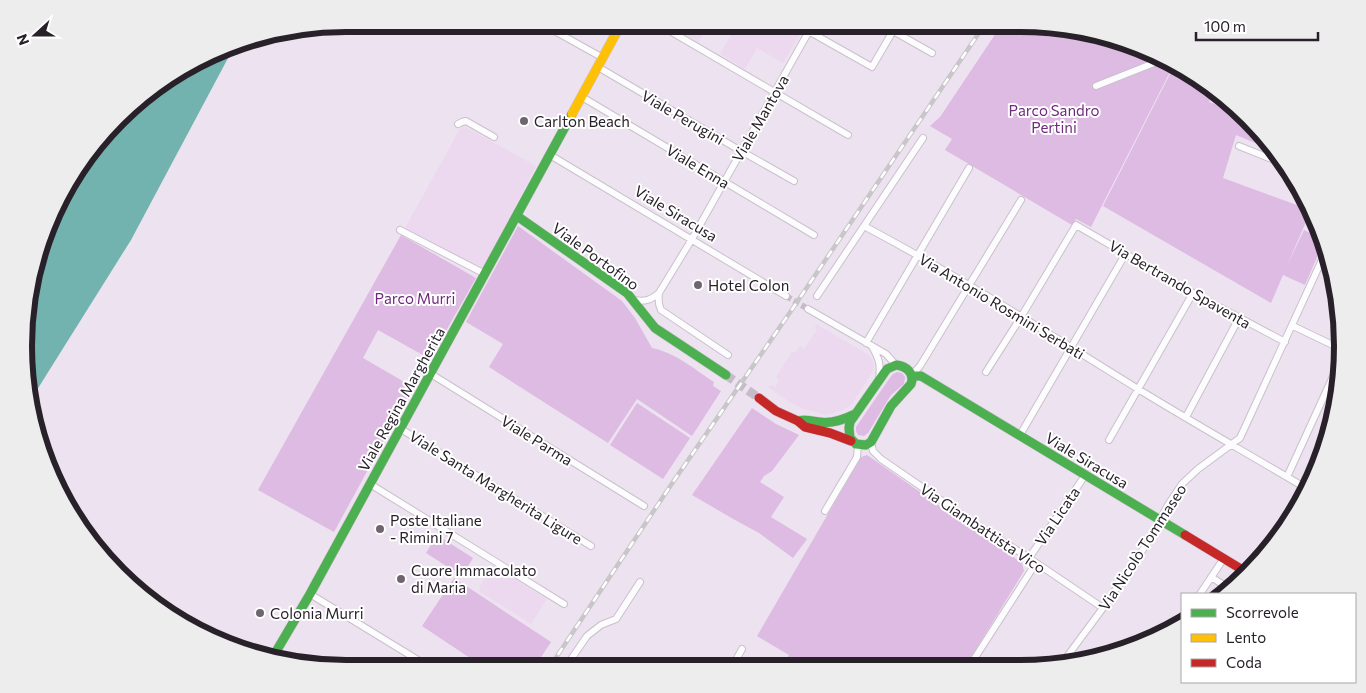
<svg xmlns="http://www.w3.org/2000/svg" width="1366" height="693" viewBox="0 0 1366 693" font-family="Commissioner,sans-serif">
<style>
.built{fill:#ecd9f0}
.green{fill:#ddbbe3}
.water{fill:#72b3af}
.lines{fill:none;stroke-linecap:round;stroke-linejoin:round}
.street-tunnel{stroke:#c6bbc8;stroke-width:6;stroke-dasharray:6 3;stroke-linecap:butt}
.secondary-tunnel{stroke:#c6bbc8;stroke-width:9;stroke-dasharray:9 4.5;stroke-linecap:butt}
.street-casing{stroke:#cac1cb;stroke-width:8}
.fast-casing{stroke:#cac1cb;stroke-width:10}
.slow-casing{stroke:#cac1cb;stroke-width:10}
.jam-casing{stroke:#cac1cb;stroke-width:10}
.street{stroke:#fcfbfd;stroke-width:6}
.fast{stroke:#4caf50;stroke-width:9}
.slow{stroke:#ffc107;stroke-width:9}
.jam{stroke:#c62828;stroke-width:9}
.rail-casing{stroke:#c9c6ca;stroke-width:4.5}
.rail{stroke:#fff;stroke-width:2.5;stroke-dasharray:8;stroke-linecap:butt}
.poi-dot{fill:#6e656f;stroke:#fff;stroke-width:2}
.labels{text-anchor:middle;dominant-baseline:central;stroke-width:4;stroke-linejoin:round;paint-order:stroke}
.park-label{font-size:15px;fill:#6f2a7d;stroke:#fff}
.street-label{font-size:15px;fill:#29212a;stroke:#fff}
.poi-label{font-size:15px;fill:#29212a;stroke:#fff;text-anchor:start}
.rim{fill:none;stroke:#29212a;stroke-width:6}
</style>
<rect width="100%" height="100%" fill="#ede2ef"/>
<path class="built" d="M669,24H709L698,42Z
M717,24H785L801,33L783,63L757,48L745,69L720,54L732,33Z
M462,125L536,166L483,269L405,228Z
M816,324L869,355L872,359L874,365L873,371L852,404L843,410L826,415L804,409L791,403L768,387L771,385L775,387L779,380L776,377L792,352H796L799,346L804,349L817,330L815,328Z
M495,566L547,599L531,624L479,591L480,589L479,588L489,571L491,572Z"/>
<path class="green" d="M1002,24H1040L1063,31L1066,37L1074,33L1162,57L1173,66L1091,227L1076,219L1072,225L945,150L952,139L930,126L940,117Z
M1174,66L1212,95L1209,102L1232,110L1262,133L1272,150L1236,135L1223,178L1305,208L1309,215L1286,268L1304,230L1323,239L1324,241L1305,285L1283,275L1271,303L1103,206Z
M518,226L622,301L635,318L652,348C676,353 694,369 714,382L713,386L721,391L692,436L637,399L608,443L489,367L503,344L466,322Z
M401,235L476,278L430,359L378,330L363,358L413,387L334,532L258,490Z
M897,372L902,373L905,377L904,384L891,395L868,433L864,436L858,435L856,431V427L889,379L893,374Z
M637,403L690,438L663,479L610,445Z
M752,408L776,424L799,435L772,471L764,476L760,482L784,497L771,517L807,539L793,558L759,533L735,520L692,495Z
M867,455L1022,563L1024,571L965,667H783L789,655L757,636L861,457Z
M437,535L473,558L462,576L426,553Z
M454,578L551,642L534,668H485L422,626Z"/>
<path class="water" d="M235,45L131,240L30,401L26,388L30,283L67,185L150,91Z"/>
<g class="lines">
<path class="street-tunnel" d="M786,296L808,309"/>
<path class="secondary-tunnel" d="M726,375L759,398"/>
<g class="street-casing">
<path id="street" d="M542,24L603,58
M658,24L848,135
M796,24L872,67L893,31L932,53
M598,67L741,151L794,181
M1096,86L1164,59
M582,97L814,235
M458,124L462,122L466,121L494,137
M1239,146L1279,162
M550,155L786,296
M864,226C958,276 1048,333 1138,389C1195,424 1252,456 1309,490
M400,230L485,274
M659,293C658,300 658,304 661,310L728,355
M817,296L923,138
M634,300C645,302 651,300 659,293L692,239L813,24
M808,309L886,354L896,365
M1293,326L1339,348
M866,343L969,168
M872,346C879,359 881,364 879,379
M986,372L1021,317L1076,225L1193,293L1285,342
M431,374L644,506
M912,375L920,366L1021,200
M1186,417L1239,318
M401,429L591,546
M1020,435L1126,253
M1109,440L1193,293
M871,442L873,451L881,459L980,527L1029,558L1103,608
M1287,477L1341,359
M370,484L564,604
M825,511L857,457L858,445
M1029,558L1086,474
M1211,577L1230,589
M310,594L431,668
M1200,594L1224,558
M1060,666L1103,608L1148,542L1168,505L1182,484L1198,469L1240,438L1326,251
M732,667L742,649
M969,667L1036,563
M565,668L587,636L601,625L616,619L640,582"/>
</g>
<g class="fast-casing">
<path id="fast" d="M517,216L627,293L655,328L726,375
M896,365C906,366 915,373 911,384L891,406L871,442L866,445L856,444L850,438L849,428L850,422L887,369Z
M912,376H921L1185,535
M798,421C805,419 811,421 819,422C832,424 843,420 855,414
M274,655L310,594L572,114"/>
</g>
<g class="slow-casing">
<path id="slow" d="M572,114L621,24"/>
</g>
<g class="jam-casing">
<path id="jam" d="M759,398L776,411L798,421L805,427L830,433L851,441
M1185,535L1246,572"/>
</g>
<use href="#street" class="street"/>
<use href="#fast" class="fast"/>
<use href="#slow" class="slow"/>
<use href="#jam" class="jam"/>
<g class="rail-casing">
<path id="rail" d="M549,668L673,482L793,308L985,24"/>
</g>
<use href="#rail" class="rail"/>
</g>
<g class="poi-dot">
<circle cx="524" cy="121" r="5"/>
<circle cx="698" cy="285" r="5"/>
<circle cx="380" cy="529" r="5"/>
<circle cx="401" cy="579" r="5"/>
<circle cx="260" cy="613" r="5"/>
</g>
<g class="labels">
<g class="park-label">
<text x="1054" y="110">Parco Sandro<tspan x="1054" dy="17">Pertini</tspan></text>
<text x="415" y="298">Parco Murri</text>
</g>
<g class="street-label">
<text transform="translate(683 117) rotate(30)">Viale Perugini</text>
<text transform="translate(760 118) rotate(-60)">Viale Mantova</text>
<text transform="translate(698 166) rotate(31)">Viale Enna</text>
<text transform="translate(676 213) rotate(31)">Viale Siracusa</text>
<text transform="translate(596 256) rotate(36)">Viale Portofino</text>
<text transform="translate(1180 284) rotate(30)">Via Bertrando Spaventa</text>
<text transform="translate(1002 306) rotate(31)">Via Antonio Rosmini Serbati</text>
<text transform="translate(401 399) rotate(-61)">Viale Regina Margherita</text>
<text transform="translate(537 440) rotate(32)">Viale Parma</text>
<text transform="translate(1087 460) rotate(31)">Viale Siracusa</text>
<text transform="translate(496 487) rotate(32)">Viale Santa Margherita Ligure</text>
<text transform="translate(1057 516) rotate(-56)">Via Licata</text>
<text transform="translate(983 528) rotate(34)">Via Giambattista Vico</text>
<text transform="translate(1142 547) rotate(-57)">Via Nicolò Tommaseo</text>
</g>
<g class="poi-label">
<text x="534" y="121">Carlton Beach</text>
<text x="708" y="285">Hotel Colon</text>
<text x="390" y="520">Poste Italiane<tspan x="390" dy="17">- Rimini 7</tspan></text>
<text x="411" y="570">Cuore Immacolato<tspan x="411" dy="17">di Maria</tspan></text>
<text x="270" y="613">Colonia Murri</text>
</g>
</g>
<path d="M0 0H1366V693H0ZM346 32H1020A314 314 0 0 1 1334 346V346A314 314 0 0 1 1020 660H346A314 314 0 0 1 32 346V346A314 314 0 0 1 346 32Z" fill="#eeedee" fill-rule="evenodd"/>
<path class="rim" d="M346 32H1020A314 314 0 0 1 1334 346V346A314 314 0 0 1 1020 660H346A314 314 0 0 1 32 346V346A314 314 0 0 1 346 32Z"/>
<rect x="1181" y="593" width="175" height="90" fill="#ffffff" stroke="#a9a6aa"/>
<rect x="1191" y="609" width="25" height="8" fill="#4caf50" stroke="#a9a6aa"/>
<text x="1226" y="618" font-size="15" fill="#29212a">Scorrevole</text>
<rect x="1191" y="634" width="25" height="8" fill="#ffc107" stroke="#a9a6aa"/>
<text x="1226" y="643" font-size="15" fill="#29212a">Lento</text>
<rect x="1191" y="659" width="25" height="8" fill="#c62828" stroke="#a9a6aa"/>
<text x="1226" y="668" font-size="15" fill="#29212a">Coda</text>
<g transform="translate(35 35) rotate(249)" stroke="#ffffff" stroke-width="4" paint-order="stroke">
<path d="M0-4L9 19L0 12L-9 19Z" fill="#29212a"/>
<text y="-8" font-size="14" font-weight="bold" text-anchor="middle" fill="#29212a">N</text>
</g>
<path d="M1196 32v8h122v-8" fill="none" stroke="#29212a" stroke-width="2.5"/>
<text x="1204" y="32" font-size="15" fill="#29212a" stroke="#ffffff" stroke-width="4" paint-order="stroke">100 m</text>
</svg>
